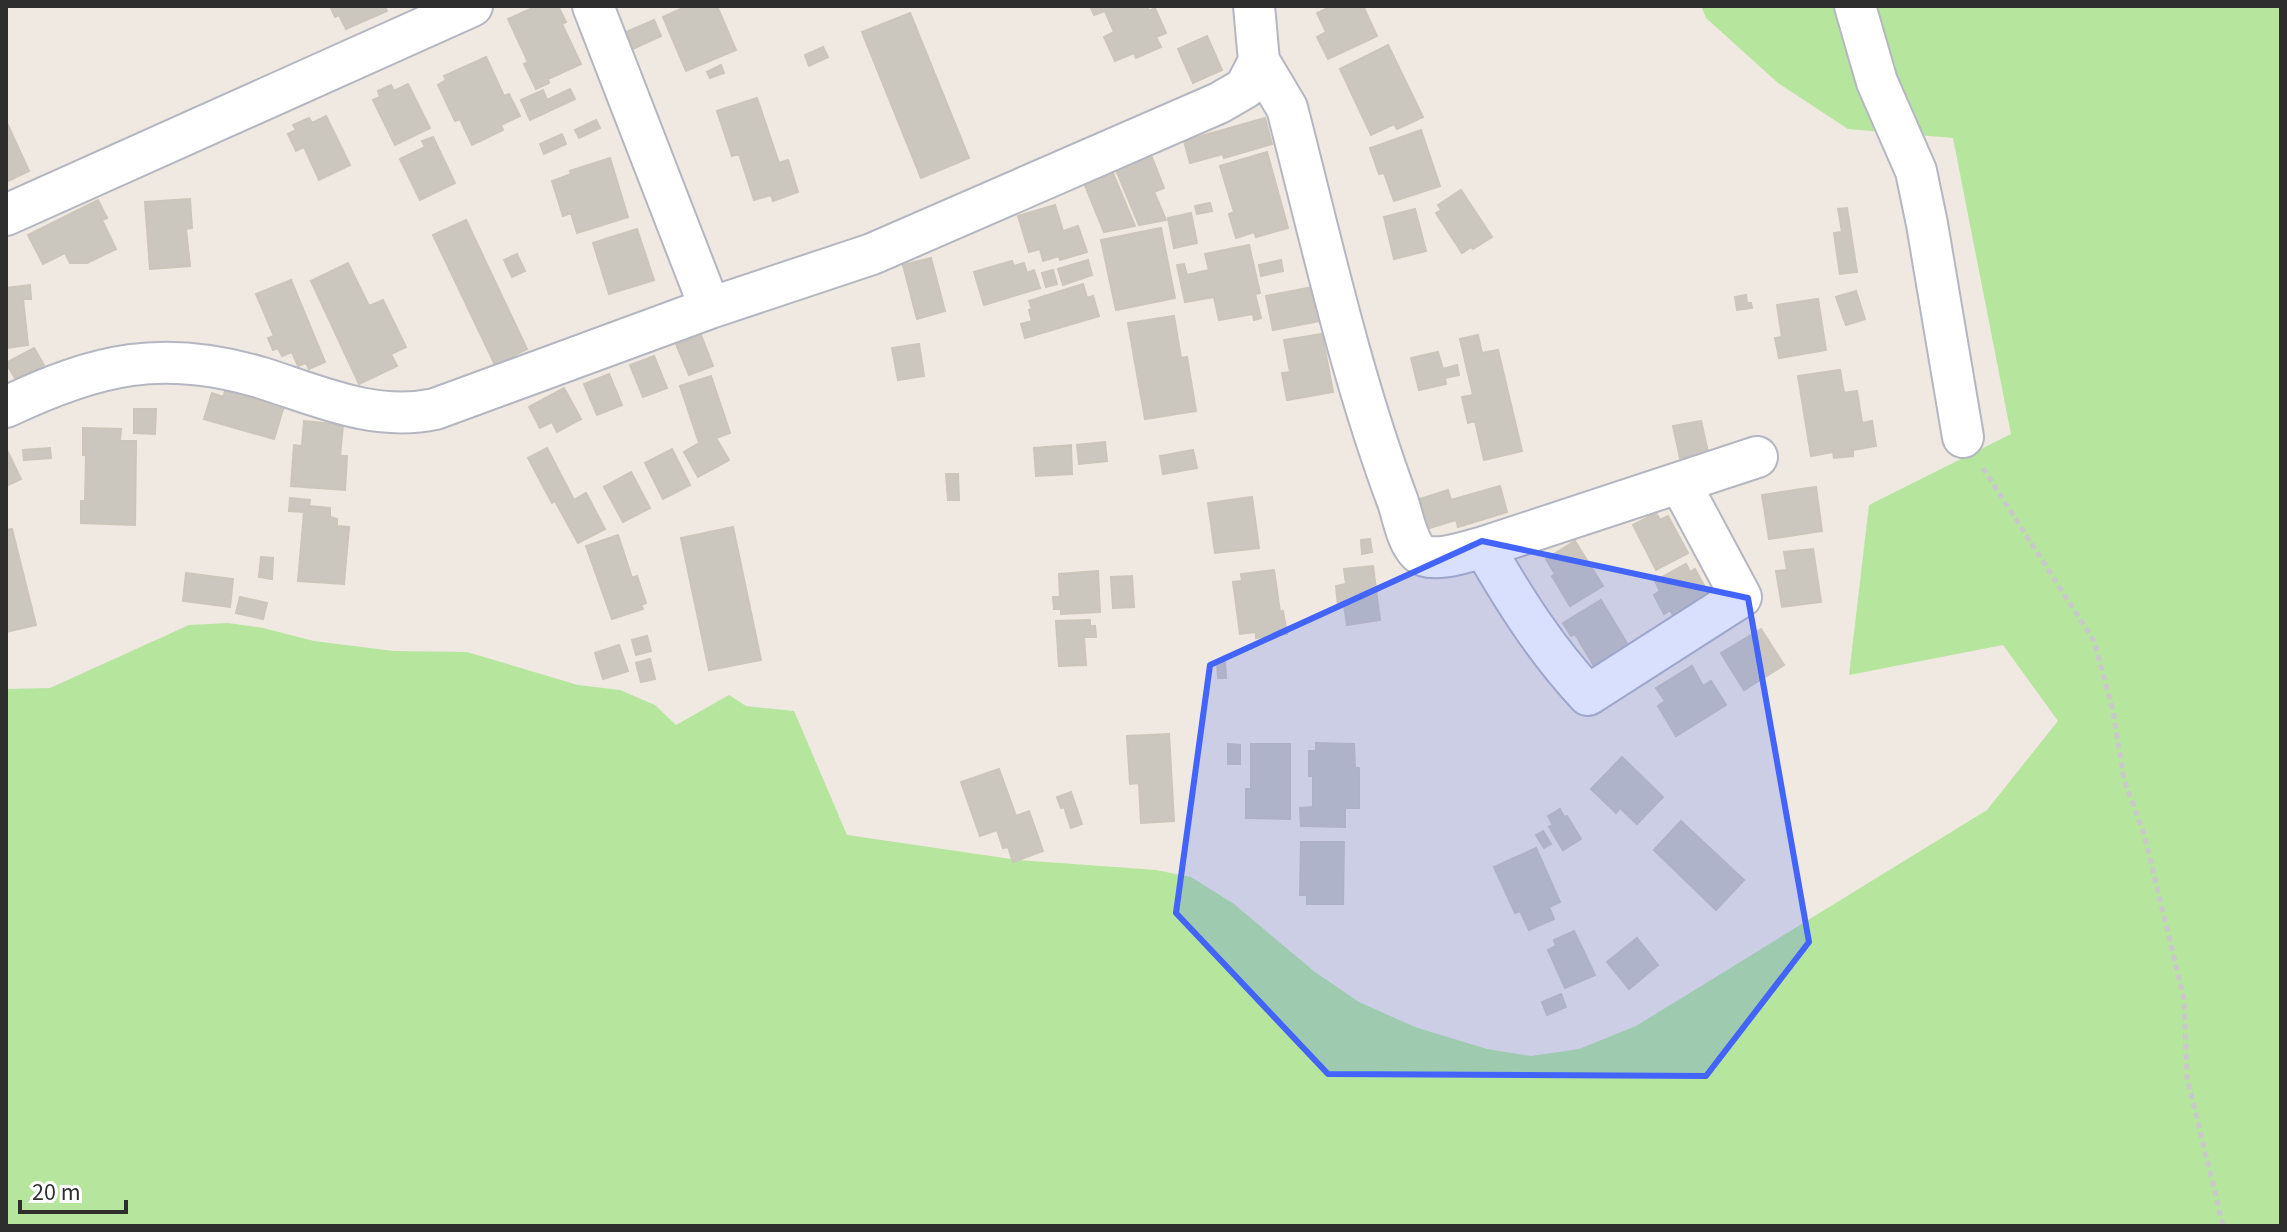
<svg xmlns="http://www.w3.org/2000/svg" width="2287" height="1232" viewBox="0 0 2287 1232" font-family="'Source Sans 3',sans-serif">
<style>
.green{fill:#b6e59e}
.building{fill:#cbc7bf;stroke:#cbc5ba;stroke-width:2}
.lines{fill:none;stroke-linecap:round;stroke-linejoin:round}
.minor-casing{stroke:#b4b7c1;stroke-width:44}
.path{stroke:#c9c9c9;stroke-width:5;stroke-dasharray:6 4;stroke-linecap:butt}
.minor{stroke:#fff;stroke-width:40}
.marked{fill:#4264fb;fill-opacity:0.2;stroke:#4264fb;stroke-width:6;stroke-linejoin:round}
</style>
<rect width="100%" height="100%" fill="#efe9e1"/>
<path class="green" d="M1701,6H2281V1226H6V689L50,688L189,625L228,623L263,628L314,641L394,651L467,652L578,685L620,690L655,705L676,725L729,695L746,706L794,711L847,835L1018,860L1156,870L1191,877L1234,904L1315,972L1359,1002L1415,1027L1487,1049L1531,1056L1579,1049L1636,1026L1987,810L2058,721L2003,645L1849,675L1869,505L2011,434L1953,138L1848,129L1778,83L1706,18Z"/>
<path class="building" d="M330,6H385L387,11L346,29L339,15L335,17Z
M537,6H558L566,22L562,24L581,64L548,79L549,83L536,89L524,64L528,62L508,19Z
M687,6H717L736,50L686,71L663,17Z
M1090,6H1147L1149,11L1155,8L1166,33L1156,37L1161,47L1136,58L1134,53L1115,61L1104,37L1114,32L1105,11L1094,15Z
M1332,6H1363L1377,36L1328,59L1317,37L1326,32L1317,13Z
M910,13L969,158L921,178L862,32Z
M654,20L661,36L633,49L626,32Z
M1207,36L1222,70L1193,83L1178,49Z
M1388,45L1423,117L1397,129L1394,124L1371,135L1340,69Z
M823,47L828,57L809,66L805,55Z
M486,57L504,96L509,94L520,116L501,125L503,130L472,145L460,119L455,121L438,85L446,80L444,76Z
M721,65L724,73L710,78L707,72Z
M408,84L430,128L395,145L373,100L380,97L378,91L391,85L394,91Z
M570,89L575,99L530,120L521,100L543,90L547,100Z
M757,98L779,163L788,160L798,192L773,201L771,195L754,200L739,154L732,156L717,111Z
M326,116L350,165L319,180L304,147L296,151L288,134L296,130L293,125L309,118L312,123Z
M1265,118L1272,144L1224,158L1223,154L1190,163L1184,141Z
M596,120L600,128L579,138L575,130Z
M6,121L29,171L6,182Z
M1421,130L1440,186L1394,201L1384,173L1379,174L1370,148Z
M562,134L566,144L544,154L540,144Z
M433,137L455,183L420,200L400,159L425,147L422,141Z
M1267,152L1288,228L1256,237L1254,232L1236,238L1229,214L1234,212L1220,166Z
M1151,155L1164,188L1154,192L1166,220L1139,225L1116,170Z
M610,158L628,217L577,233L571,213L563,216L552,181L571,174L570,171Z
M1112,171L1135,226L1104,232L1084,183Z
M1461,190L1492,237L1473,249L1471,247L1462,253L1436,213L1441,210L1438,205Z
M190,199L192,228L186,229L190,266L150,269L145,202Z
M98,200L107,218L102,220L116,249L87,263H70L65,253L43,264L28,235Z
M1210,203L1212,211L1197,214L1195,206Z
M1055,205L1063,231L1078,226L1087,252L1060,260L1059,256L1043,261L1040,249L1029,252L1018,216Z
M1847,208L1857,272L1840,274L1834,233L1842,232L1838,209Z
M1415,209L1426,251L1394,259L1384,217Z
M1191,213L1197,243L1174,248L1168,218Z
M466,220L527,349L495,365L433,235Z
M1161,228L1175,298L1116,310L1101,240Z
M637,229L654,280L609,294L593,243Z
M1249,245L1260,293L1255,294L1261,318L1254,320L1253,314L1219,320L1214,297L1185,302L1177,265L1184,264L1187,275L1209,270L1205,254Z
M517,254L525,271L512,277L504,260Z
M931,258L945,311L917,319L903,265Z
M1088,260L1092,275L1063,285L1058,269Z
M1281,260L1283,271L1261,276L1259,265Z
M1012,261L1014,266L1024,263L1027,273L1034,270L1040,288L984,305L974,272Z
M348,263L369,306L383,300L406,347L391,354L397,366L359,384L311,281Z
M1053,270L1057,284L1046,287L1042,273Z
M291,280L325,362L309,369L306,363L298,366L292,352L282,356L278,348L273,350L268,338L274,336L256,294Z
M1083,284L1087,298L1093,296L1099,316L1025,338L1021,324L1032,321L1029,310L1032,309L1029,301Z
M30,285L31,299H23L28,345L6,348V288Z
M1318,286L1325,320L1273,330L1266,296Z
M1856,291L1865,319L1846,325L1836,297Z
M1746,295L1747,303H1751L1752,308L1737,310L1735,297Z
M1818,299L1826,350L1779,358L1775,338L1782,337L1777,305Z
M1174,316L1181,358L1187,357L1196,411L1145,419L1128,323Z
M1322,334L1333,392L1287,400L1282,373L1290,372L1284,340Z
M701,335L713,366L689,375L676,344Z
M1478,335L1482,353L1498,350L1522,451L1484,460L1475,421L1468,423L1462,397L1473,395L1460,339Z
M919,344L924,376L898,380L892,348Z
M34,348L44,365L16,380L6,363Z
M1438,352L1443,369L1457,365L1459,375L1445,378L1446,384L1419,390L1411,358Z
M654,356L667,388L643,397L630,365Z
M1840,370L1844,393L1857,391L1862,423L1872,421L1876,446L1853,450V456L1834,458L1833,452L1811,456L1798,376Z
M609,374L622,405L597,415L584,384Z
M711,376L730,433L716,438L729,460L698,477L684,452L699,443L680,386Z
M564,388L581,419L557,432L552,422L540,428L529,407Z
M226,389L284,406L274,439L204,419L212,393L223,397Z
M134,409H156L155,434L134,433Z
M304,421L343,425L340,456H347L345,490L291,486L294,445L302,446Z
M1701,421L1708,452L1680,458L1673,426Z
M83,428L121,429L120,441H136L135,525L81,523V501H85L86,455H83Z
M1105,442L1107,461L1079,464L1077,445Z
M1071,445L1072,474L1036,476L1034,448Z
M6,448L21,479L6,486Z
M50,448L51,458L24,460L23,450Z
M547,448L574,500L586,493L605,529L578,543L555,501L552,503L528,458Z
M672,449L690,485L663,499L645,463Z
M1193,450L1197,468L1163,474L1160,456Z
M631,472L650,508L623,522L604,487Z
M946,474H958L959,500H948Z
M1500,486L1507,512L1458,527L1456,520L1423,530L1414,501L1448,490L1451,500Z
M1816,487L1822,531L1769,539L1762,495Z
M1252,497L1259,548L1215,553L1208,503Z
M290,498L310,500L309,506L330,508V517L337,519V526L349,527L344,584L298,581L304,512L289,511Z
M1656,513L1660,520L1668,516L1688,553L1656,570L1633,525Z
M733,527L761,660L709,670L681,538Z
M12,529L36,625L6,632V530Z
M618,535L632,578L637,576L646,603L641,605L643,609L612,619L586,546Z
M1370,539L1372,552L1362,554L1361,540Z
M1575,541L1603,586L1570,606L1552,576L1555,574L1546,559Z
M1813,549L1821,602L1782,607L1776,571L1787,570L1784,552Z
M261,557L273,558L272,579L259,577Z
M1686,564L1690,572L1695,569L1708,593L1703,596L1707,602L1675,619L1670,610L1664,614L1654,595L1660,591L1655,581Z
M1373,566L1380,620L1347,625L1344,605L1338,606L1336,586L1346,584L1344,569Z
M1274,570L1280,612L1283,611L1287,634L1256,638V632L1240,634L1233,582L1242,581L1241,574Z
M1098,571L1100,612L1061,614V609H1054L1053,597H1060L1059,574Z
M186,573L233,579L230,607L183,601Z
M1132,576L1134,607L1113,608L1111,577Z
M240,597L267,603L263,619L236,613Z
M1601,600L1634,655L1600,676L1575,634L1571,636L1563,623Z
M1090,620V626H1095L1096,637H1084L1086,665L1059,666L1056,621Z
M1761,629L1784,665L1744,690L1721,653Z
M647,636L651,651L636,655L632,640Z
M619,645L628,671L603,679L595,653Z
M650,659L655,679L641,682L636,663Z
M1217,662H1225L1226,678H1218Z
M1692,666L1703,686L1711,681L1726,705L1676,736L1658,706L1665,701L1656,688Z
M1169,734L1174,821L1141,823L1139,783L1130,784L1127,736Z
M1316,743L1354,744L1355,768H1359V808H1345V827L1301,826L1300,808L1313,807V776H1309V751H1316Z
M1228,744L1240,745V764H1228Z
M1251,744H1290V819L1246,818V789H1251Z
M1622,757L1663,797L1637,824L1620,808L1616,813L1591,789Z
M999,769L1016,816L1029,811L1043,851L1013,862L1008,847L1003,848L997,830L980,836L961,782Z
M1071,792L1082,824L1071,828L1064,807L1061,808L1057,797Z
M1560,809L1564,817L1567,816L1581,839L1563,850L1549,827L1553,825L1548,816Z
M1681,821L1744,880L1716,910L1654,850Z
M1543,831L1551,844L1544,848L1536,835Z
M1301,842H1344L1343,904H1307V895H1300Z
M1536,848L1560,902L1549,907L1554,919L1529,930L1520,911L1515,913L1494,867Z
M1574,931L1595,975L1565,988L1548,950L1556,946L1554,940Z
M1637,938L1658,965L1629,989L1607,962Z
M1561,994L1566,1007L1547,1015L1542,1002Z"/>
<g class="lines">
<g class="minor-casing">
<path id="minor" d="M593,6L710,308
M1254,6L1259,61L1287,108C1321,239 1350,374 1398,502C1403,517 1407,542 1419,553C1432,564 1469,551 1484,547L1757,457
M1855,6L1877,82L1916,171L1927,224L1963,437
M6,215L472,6
M6,407C96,364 163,348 262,378C319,396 374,422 435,409L710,308L872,254L1219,103L1245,88L1259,61
M1484,547C1515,601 1546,650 1588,695L1741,597L1680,483"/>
</g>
<path class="path" d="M1983,468L2094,641L2113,711L2124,780L2144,834L2184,999L2187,1077L2223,1226"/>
<use href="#minor" class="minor"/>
</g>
<path class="marked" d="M1482,541L1748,598L1809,942L1706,1076L1328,1074L1176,913L1210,665Z"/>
<rect width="2287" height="1232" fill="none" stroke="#2e2e2e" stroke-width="16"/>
<path d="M20 1200v12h106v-12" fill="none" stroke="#2e2e2e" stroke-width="4"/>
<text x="32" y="1200" font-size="24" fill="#2e2e2e" stroke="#ffffff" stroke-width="6" paint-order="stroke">20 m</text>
</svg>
